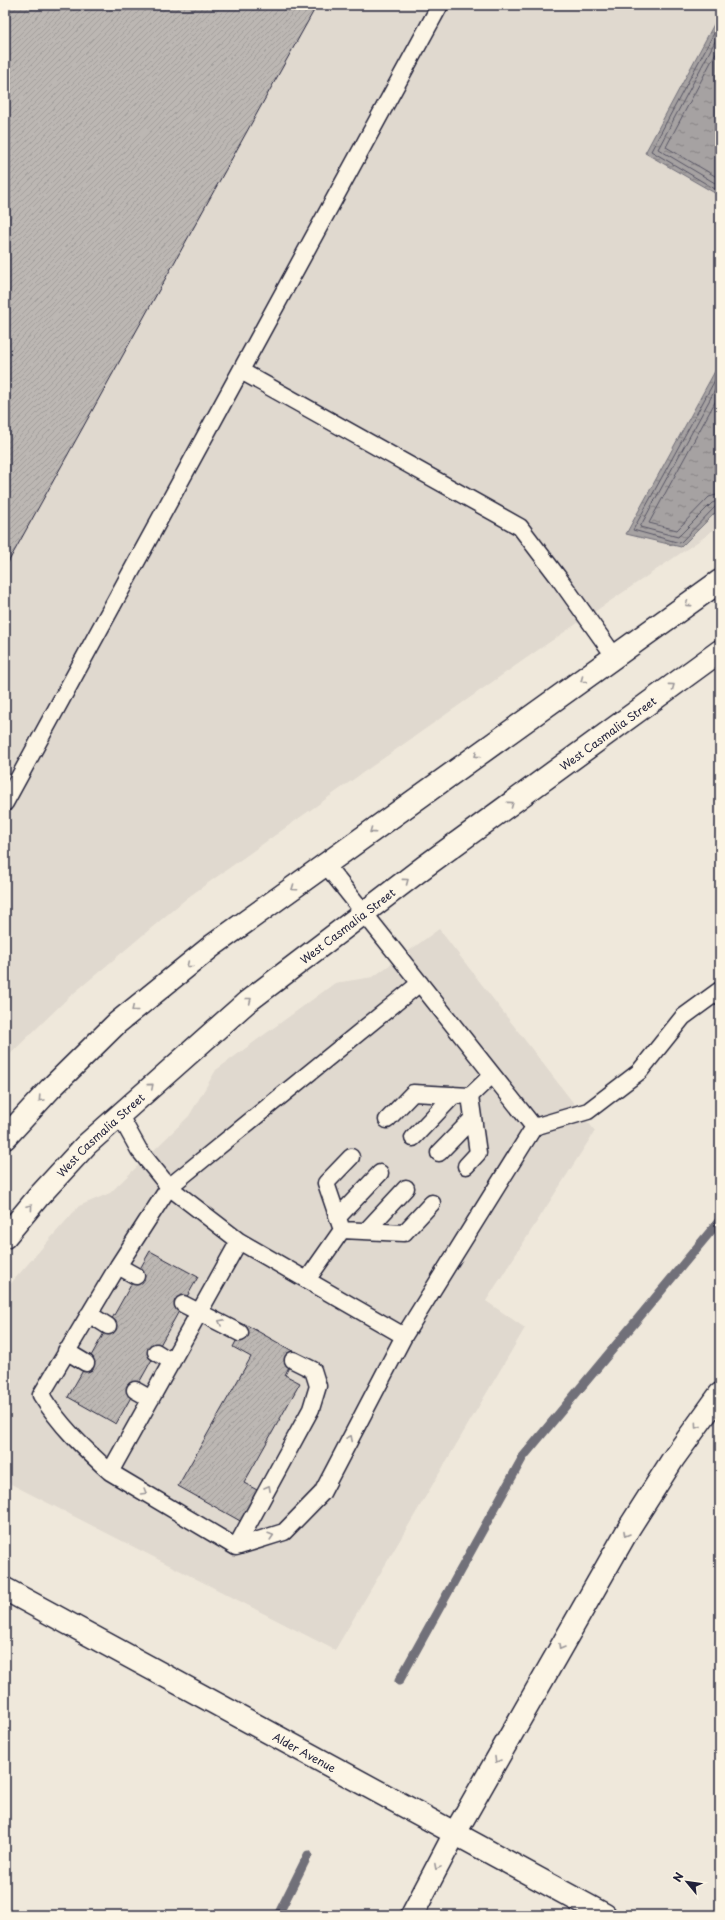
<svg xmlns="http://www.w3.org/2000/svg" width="725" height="1920" viewBox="0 0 725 1920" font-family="'Playpen Sans',sans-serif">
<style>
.built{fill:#e0d9cf}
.water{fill:url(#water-ripples);stroke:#716f79}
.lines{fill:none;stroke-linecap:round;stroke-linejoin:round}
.shore{stroke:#575564;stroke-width:1}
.stream{stroke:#716f79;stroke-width:9}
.building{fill:url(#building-hatch);stroke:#22223b}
.lane-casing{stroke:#22223b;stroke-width:19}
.secondary-casing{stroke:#22223b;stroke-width:25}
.highway-casing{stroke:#22223b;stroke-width:25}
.lane{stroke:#fcf5e5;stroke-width:16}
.secondary{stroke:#fcf5e5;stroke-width:22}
.highway{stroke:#fcf5e5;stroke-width:22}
.oneway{stroke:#9a9698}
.labels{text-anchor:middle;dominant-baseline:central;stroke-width:4;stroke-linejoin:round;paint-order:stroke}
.street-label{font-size:11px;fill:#22223b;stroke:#fcf5e5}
</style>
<defs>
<pattern id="water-ripples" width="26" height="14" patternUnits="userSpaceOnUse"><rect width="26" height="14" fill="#a6a2a2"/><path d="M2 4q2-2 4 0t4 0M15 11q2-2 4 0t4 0" fill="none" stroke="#878485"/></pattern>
<pattern id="building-hatch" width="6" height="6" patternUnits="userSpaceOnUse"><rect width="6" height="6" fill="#bcb7b3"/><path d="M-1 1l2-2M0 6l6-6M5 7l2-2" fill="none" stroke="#a19d9b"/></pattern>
</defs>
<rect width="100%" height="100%" fill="#efe8db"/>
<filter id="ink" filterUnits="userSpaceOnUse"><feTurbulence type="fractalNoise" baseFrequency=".025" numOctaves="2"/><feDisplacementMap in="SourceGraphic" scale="8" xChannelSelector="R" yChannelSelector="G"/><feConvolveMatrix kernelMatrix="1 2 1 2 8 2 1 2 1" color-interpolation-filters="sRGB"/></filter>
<g filter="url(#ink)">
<path class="built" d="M5,5H720V524L706,536L538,650L361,774L187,898L68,998L5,1059Z
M439,929L595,1131L486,1301L525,1328L335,1650L5,1481V1290L79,1206L110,1193L189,1116L216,1070L335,983L373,977Z"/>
<path class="water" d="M720,13V196L645,153Z
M720,362V508L681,547L626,534Z"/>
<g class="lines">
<path class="shore" d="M720,22L651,151L720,192
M720,32L658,149L720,186
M720,45L666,147L720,179
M720,371L633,530L680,543L716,506L720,505
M720,381L640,527L678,537L712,503L720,500
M720,393L649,523L677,530L709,497L720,494"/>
<path class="stream" d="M399,1681L523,1457L720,1220
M278,1915L308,1855"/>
</g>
<path class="building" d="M5,5H317L5,568Z
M150,1251L198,1277L116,1424L68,1397Z
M245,1324L296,1353L285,1375L300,1383L244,1483L259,1491L242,1522L178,1486L251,1357L233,1347Z"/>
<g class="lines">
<g class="lane-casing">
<path id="lane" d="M241,371L520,527L558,577L615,657
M5,803L440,5
M326,865L534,1127
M470,1096L492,1075
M119,1114L139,1150L169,1187L239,1241L404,1336L534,1127L588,1111L639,1072L683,1017L720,990
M387,1120L413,1093L470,1096L478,1153L466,1166
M413,1138L454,1095
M439,1153L473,1118
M351,1157L326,1183L342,1230L404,1233L432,1203
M338,1217L380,1173
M366,1231L406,1188
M239,1241L110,1472C83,1447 61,1427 41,1395L118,1266L169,1187L420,983
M118,1266L136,1276
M307,1280L342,1230
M183,1304L240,1333
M89,1314L108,1326
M66,1351L86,1363
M156,1352L172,1362
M135,1390L151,1399
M110,1472L236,1547L284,1532L322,1493L404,1336
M236,1547L311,1409L318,1386L313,1370L293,1360"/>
</g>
<g class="secondary-casing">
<g id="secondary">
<path d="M5,1138L50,1089L117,1023L212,946L720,581"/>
<path id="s1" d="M5,1237L39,1196L86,1145L247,1002L424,867L720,651"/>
<path id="s2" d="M5,1589L605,1915"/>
</g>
</g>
<g class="highway-casing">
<path id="highway" d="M412,1915L455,1833L629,1528L673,1459L720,1394"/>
</g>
<use href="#lane" class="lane"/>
<use href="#secondary" class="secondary"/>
<use href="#highway" class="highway"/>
</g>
<defs><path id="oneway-chevron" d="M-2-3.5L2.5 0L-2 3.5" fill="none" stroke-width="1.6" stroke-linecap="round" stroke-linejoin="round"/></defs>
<g class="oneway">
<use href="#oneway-chevron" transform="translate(688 604) rotate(144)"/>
<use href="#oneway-chevron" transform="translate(583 680) rotate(144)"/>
<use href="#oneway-chevron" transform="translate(672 686) rotate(-36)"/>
<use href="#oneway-chevron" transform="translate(477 755) rotate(144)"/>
<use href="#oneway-chevron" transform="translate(511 804) rotate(-36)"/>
<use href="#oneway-chevron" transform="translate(372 831) rotate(144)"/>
<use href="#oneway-chevron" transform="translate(406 881) rotate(-37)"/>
<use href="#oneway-chevron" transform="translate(294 888) rotate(145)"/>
<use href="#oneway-chevron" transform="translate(189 965) rotate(141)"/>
<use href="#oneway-chevron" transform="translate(249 1000) rotate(-38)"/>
<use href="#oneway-chevron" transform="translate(134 1009) rotate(141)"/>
<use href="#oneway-chevron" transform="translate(151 1086) rotate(-41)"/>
<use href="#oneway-chevron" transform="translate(41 1099) rotate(133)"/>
<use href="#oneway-chevron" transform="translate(30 1207) rotate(-50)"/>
<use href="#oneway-chevron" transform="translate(221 1322) rotate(-152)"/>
<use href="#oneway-chevron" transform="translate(697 1426) rotate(126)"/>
<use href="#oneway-chevron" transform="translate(350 1438) rotate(-63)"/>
<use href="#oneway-chevron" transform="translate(268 1488) rotate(-61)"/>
<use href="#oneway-chevron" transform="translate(144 1492) rotate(31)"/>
<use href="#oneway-chevron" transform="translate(626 1534) rotate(120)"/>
<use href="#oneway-chevron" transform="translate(271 1536) rotate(-17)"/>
<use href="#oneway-chevron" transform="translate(561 1647) rotate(120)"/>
<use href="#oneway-chevron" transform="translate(497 1760) rotate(120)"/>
<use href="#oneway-chevron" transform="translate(437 1867) rotate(118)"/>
</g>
</g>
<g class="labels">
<g class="street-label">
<text stroke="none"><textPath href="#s1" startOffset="788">West Casmalia Street</textPath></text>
<text stroke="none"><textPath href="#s1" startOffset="464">West Casmalia Street</textPath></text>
<text stroke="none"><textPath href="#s1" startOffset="140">West Casmalia Street</textPath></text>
<text stroke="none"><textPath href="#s2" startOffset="341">Alder Avenue</textPath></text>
</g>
</g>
<rect width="725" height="1920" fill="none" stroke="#fcf5e5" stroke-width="20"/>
<rect x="10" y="10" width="705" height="1900" fill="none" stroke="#22223b" stroke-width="1.5" filter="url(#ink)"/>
<g transform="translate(687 1882) rotate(299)" stroke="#fcf5e5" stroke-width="3" paint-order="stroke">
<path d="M0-3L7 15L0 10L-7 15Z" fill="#22223b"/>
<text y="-6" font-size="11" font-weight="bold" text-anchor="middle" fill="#22223b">N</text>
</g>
</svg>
